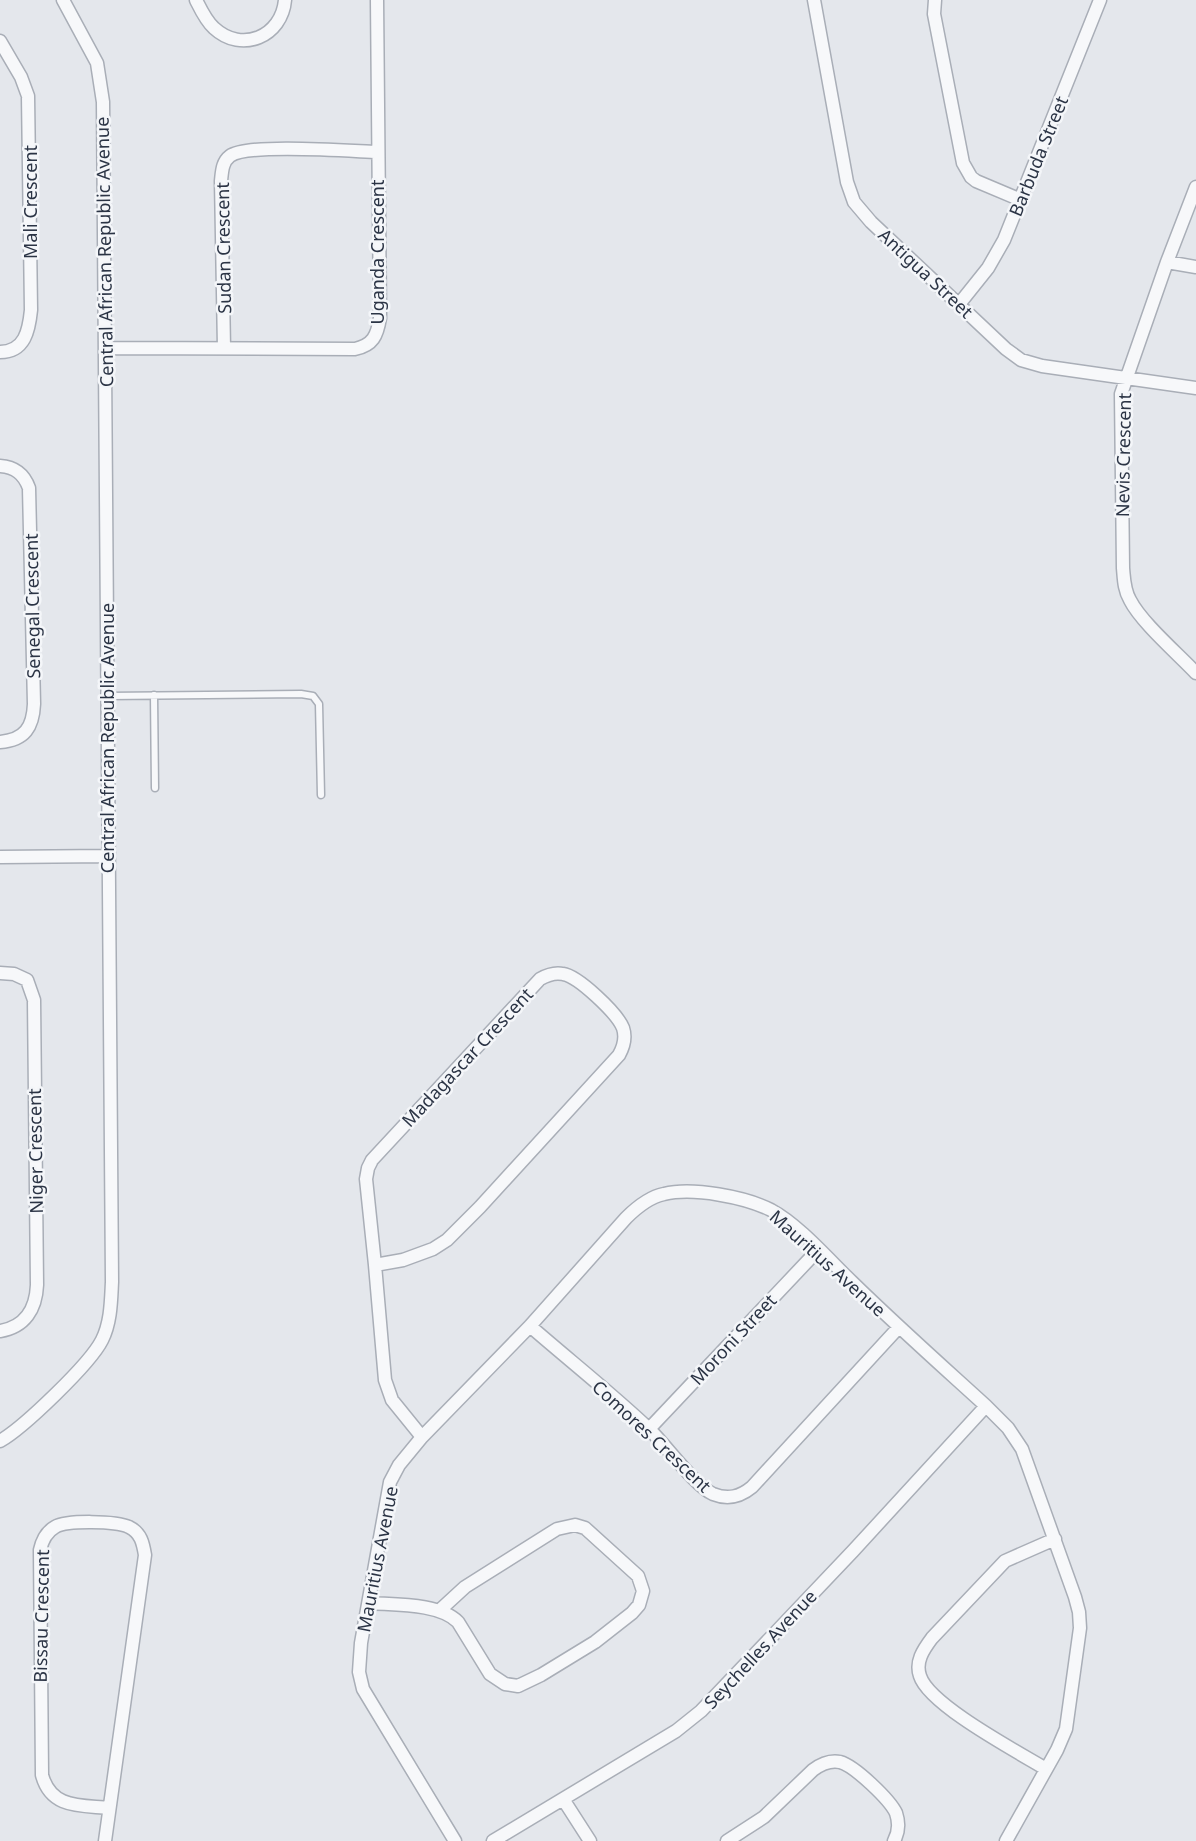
<svg xmlns="http://www.w3.org/2000/svg" width="1196" height="1841" viewBox="0 0 1196 1841" font-family="'Noto Sans',sans-serif">
<style>
.lines{fill:none;stroke-linecap:round;stroke-linejoin:round}
.service-casing{stroke:#a9aeb7;stroke-width:9}
.minor-casing{stroke:#a9aeb7;stroke-width:15}
.service{stroke:#f7f8fa;stroke-width:6}
.minor{stroke:#f7f8fa;stroke-width:12}
.labels{text-anchor:middle;dominant-baseline:central;stroke-width:5;stroke-linejoin:round;paint-order:stroke}
.street-label{font-size:18px;fill:#2b3445;stroke:#f4f6f9}
</style>
<rect width="100%" height="100%" fill="#e4e7ec"/>
<g class="lines">
<g class="service-casing">
<path id="service" d="M154,695L155,788
M108,696L301,694L313,696L319,704L321,795"/>
</g>
<g class="minor-casing">
<path id="minor" d="M196,0C201,10 206,21 214,28C242,54 282,36 285,0
M814,0L847,182L854,202L871,222L1006,349L1021,360L1042,366L1196,388
M935,0L934,14L963,163L971,177L976,181L1021,200
M0,41L21,77L28,96L31,310C29,330 25,352 0,352
M1196,187L1167,262L1121,394L1123,568C1124,579 1124,590 1130,600C1141,622 1178,654 1196,673
M1167,262L1196,267
M960,303L988,268L1004,240L1100,0
M106,348L355,349C373,345 377,336 380,318L377,0
M224,348L221,181C222,172 222,162 230,156C248,143 350,151 377,152
M0,466C15,467 24,474 29,488L34,704C33,727 25,740 0,742
M0,857L108,856
M0,973L14,974L27,980L34,1000L37,1285C36,1309 25,1327 0,1331
M375,1265L366,1179L368,1168L372,1160L540,979C547,975 554,972 563,974C578,976 617,1013 623,1028C626,1037 624,1046 619,1055L480,1207L447,1240L433,1249L403,1260L375,1265L385,1380L392,1400L422,1437
M530,1326C569,1360 611,1393 649,1429C665,1444 695,1486 713,1494C728,1500 740,1497 752,1487L899,1327
M649,1429L818,1250
M0,1441C23,1428 90,1364 102,1340C111,1322 111,1301 112,1282L103,102L97,63L63,0
M369,1603C395,1605 439,1603 458,1622L490,1674L505,1684L518,1686L541,1675L595,1642L632,1613L639,1605L643,1591L638,1576L585,1528L575,1525L557,1529L465,1587L440,1610
M1046,1769C1018,1752 929,1705 920,1676C915,1662 923,1650 932,1638L1005,1561L1055,1539
M563,1799L590,1841
M105,1841L145,1555C143,1543 141,1533 129,1527C116,1521 67,1520 55,1527C46,1532 42,1541 40,1550L42,1775C51,1809 81,1805 109,1808
M455,1841L363,1689L359,1672L361,1643L390,1482L399,1465L422,1437L530,1326L626,1218C637,1207 649,1197 664,1194C693,1187 745,1197 771,1210C799,1225 829,1260 852,1282C896,1325 941,1365 986,1406L1008,1428L1022,1449L1075,1597L1079,1612L1080,1628L1066,1729L1057,1750L1006,1841
M493,1841L676,1731L701,1711L853,1551L986,1406
M727,1841L764,1817L813,1770C821,1764 830,1760 840,1762C855,1766 890,1800 896,1813C899,1822 899,1832 894,1841"/>
</g>
<use href="#service" class="service"/>
<use href="#minor" class="minor"/>
</g>
<g class="labels">
<g class="street-label">
<text transform="translate(1038 156) rotate(-68)">Barbuda Street</text>
<text transform="translate(30 202) rotate(-90)">Mali Crescent</text>
<text transform="translate(223 248) rotate(-91)">Sudan Crescent</text>
<text transform="translate(104 252) rotate(-91)">Central African Republic Avenue</text>
<text transform="translate(377 252) rotate(-90)">Uganda Crescent</text>
<text transform="translate(926 273) rotate(43)">Antigua Street</text>
<text transform="translate(1123 455) rotate(-89)">Nevis Crescent</text>
<text transform="translate(32 606) rotate(-91)">Senegal Crescent</text>
<text transform="translate(107 738) rotate(-90)">Central African Republic Avenue</text>
<text transform="translate(467 1057) rotate(-47)">Madagascar Crescent</text>
<text transform="translate(35 1151) rotate(-91)">Niger Crescent</text>
<text transform="translate(828 1263) rotate(42)">Mauritius Avenue</text>
<text transform="translate(733 1339) rotate(-47)">Moroni Street</text>
<text transform="translate(652 1436) rotate(43)">Comores Crescent</text>
<text transform="translate(377 1559) rotate(-79)">Mauritius Avenue</text>
<text transform="translate(41 1616) rotate(-89)">Bissau Crescent</text>
<text transform="translate(760 1649) rotate(-47)">Seychelles Avenue</text>
</g>
</g>
</svg>
